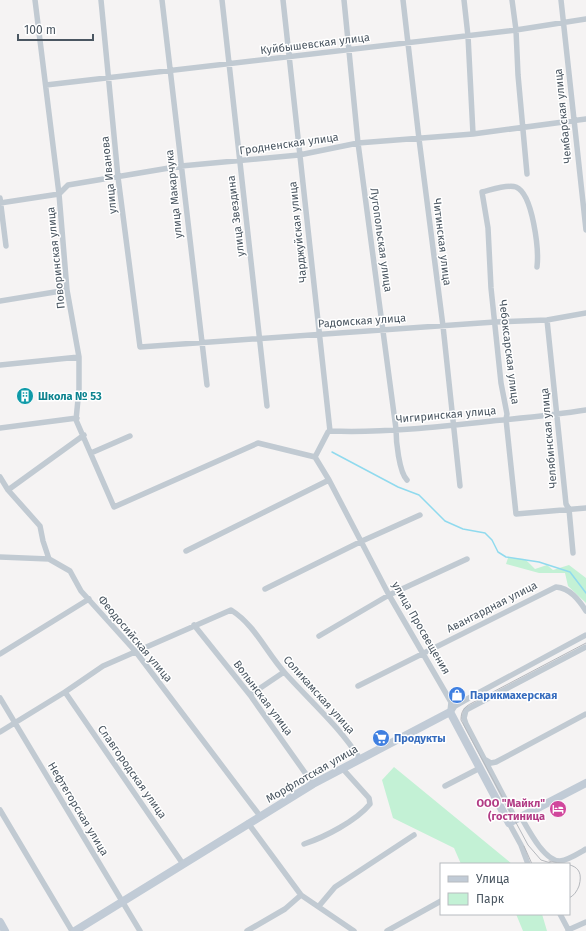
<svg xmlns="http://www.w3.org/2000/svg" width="586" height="931" viewBox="0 0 586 931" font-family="'Fira Sans',sans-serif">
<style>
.green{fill:#c3f1d5}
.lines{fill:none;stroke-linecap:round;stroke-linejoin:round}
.stream{stroke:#90daee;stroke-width:1.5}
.street{stroke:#c1cad2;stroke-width:5.5}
.secondary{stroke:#c1cbd6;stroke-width:8}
.tram{stroke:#b5b8bd;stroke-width:1}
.labels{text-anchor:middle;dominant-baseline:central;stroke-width:3;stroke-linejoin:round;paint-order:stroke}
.street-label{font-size:11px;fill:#4a5661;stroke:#fff}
.culture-label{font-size:11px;font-weight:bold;fill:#0d838f;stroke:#fff;text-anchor:start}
.shop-label{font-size:11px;font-weight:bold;fill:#366cbe;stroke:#fff;text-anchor:start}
.hotel-label{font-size:11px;font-weight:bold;fill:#b23c85;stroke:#fff;text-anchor:end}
</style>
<rect width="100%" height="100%" fill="#f5f3f3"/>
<path class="green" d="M508,558L525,559L535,569L547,565L553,570L569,565L586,578V603L568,586L565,573H539L506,564Z
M394,767L512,864H461L454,848L393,818L382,780Z
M516,914H542L547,931H523Z"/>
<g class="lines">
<path class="stream" d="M332,452L398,487L419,495L445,521L463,529L485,533L492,540L498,552L506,557L539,562L570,572L586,593"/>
<path class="street" d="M35,0L59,194L67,290L79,357V389L76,420L114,507L258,443L315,457L329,480L389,595L451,702L450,712
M101,0L118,177L140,347L495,322L547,320L586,313
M162,0L207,385
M222,0L267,406
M283,0L330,431L328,432L315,457
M344,0L358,143L396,429C396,441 399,472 407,480
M403,0L419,139L443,326L460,486
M464,0L468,36L473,134
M512,0L516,30L518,75L527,174
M561,0L586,230
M46,85L516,30L586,19
M0,198L6,246
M0,203L59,194L68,185L181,166L299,155L358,143L473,134L586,119
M537,267C539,250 533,194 516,187C507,184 491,190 482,192L488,228L491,288L501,383L507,414L506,419L516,514L586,508
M0,301L67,290
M547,320L566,504L569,509L573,553
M0,365L79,357
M0,428L77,418
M330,431C384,433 438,427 492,421C523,418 555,415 586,410
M91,453L130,436
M0,477L8,490L40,526L43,541L49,559L70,571L81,591L136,652L260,816
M8,490L84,435
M186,551L329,480
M0,557L49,559
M265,589L362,541L420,515
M194,625L250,695L313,784
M319,636L389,595L467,559
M0,654L89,599
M358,686L556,587C570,588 579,600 586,611
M65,692L183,864
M250,695L284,672
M0,698L140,931
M451,712L455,706L469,698L586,635
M0,732L65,692L103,666L231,610C255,625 266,652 285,673C310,701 339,726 360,759
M486,760L491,763L496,762L586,714
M445,786L480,768
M0,810L72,931
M521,817C528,829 544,861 560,861C568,860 579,853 586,849
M516,820L466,724L464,718L466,710L586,647
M248,823L301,895L354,931
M509,823L521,845L528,864
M304,844C325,837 356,821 370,804L369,798L342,768
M319,906L335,887L414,835
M560,914L569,931
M568,930L586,922
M247,931L285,909L301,895
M387,931L441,901"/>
<path class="secondary" d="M0,922L5,931
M75,931L313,784L450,712L509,823L586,783"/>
<path class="tram" d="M524,846L532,864
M549,861C563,865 586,861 579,886C577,891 574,896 569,898
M554,864L541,860L528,845L461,720C461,711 464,707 472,703L586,643"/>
</g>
<defs>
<g id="building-disc" transform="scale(0.9)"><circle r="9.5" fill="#0f9aa8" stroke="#fff"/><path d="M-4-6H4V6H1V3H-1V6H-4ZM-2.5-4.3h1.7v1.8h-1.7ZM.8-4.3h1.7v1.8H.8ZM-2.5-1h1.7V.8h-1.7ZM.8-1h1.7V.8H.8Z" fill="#fff"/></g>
<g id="shop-disc" transform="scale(0.9)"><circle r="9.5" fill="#3f7fe0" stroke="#fff"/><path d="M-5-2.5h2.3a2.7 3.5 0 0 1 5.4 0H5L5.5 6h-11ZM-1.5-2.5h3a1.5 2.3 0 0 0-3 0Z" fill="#fff"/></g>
<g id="supermarket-disc" transform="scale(0.9)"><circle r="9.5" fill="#3f7fe0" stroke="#fff"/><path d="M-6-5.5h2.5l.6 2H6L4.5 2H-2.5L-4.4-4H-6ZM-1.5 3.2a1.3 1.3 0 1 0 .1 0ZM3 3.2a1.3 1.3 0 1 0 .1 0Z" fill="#fff"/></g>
<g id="hotel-disc" transform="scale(0.9)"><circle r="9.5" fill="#d1479c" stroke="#fff"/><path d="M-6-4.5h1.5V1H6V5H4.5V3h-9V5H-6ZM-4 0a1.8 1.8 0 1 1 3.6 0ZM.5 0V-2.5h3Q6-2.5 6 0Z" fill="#fff"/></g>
</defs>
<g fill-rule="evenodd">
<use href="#building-disc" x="25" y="396"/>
<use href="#shop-disc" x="457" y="695"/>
<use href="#supermarket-disc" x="381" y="738"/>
<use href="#hotel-disc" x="558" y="809"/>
</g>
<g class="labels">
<g class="street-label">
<text transform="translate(315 44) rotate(-7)">Куйбышевская улица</text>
<text transform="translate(563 116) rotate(-96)">Чембарская улица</text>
<text transform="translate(289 144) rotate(-8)">Гродненская улица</text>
<text transform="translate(109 175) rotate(-96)">улица Иванова</text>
<text transform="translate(174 194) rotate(-96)">улица Макарчука</text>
<text transform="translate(236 216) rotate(-97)">улица Звездина</text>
<text transform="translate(298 232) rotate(-96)">Чарджуйская улица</text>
<text transform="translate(381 240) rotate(82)">Лугопольская улица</text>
<text transform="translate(442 242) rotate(83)">Читинская улица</text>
<text transform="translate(56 258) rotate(-96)">Поворинская улица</text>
<text transform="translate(362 321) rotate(-4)">Радомская улица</text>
<text transform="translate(509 352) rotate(83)">Чебоксарская улица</text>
<text transform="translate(446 415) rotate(-5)">Чигиринская улица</text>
<text transform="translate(549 438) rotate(-95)">Челябинская улица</text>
<text transform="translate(492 607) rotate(-27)">Авангардная улица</text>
<text transform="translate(421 628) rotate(60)">улица Просвещения</text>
<text transform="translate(135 639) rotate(50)">Феодосийская улица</text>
<text transform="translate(319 695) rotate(48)">Соликамская улица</text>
<text transform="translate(263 698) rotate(53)">Волынская улица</text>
<text transform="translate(132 772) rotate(55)">Славгородская улица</text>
<text transform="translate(312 774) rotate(-30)">Морфлотская улица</text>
<text transform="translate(78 809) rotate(59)">Нефтегорская улица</text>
</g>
<g class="culture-label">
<text x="38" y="396">Школа № 53</text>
</g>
<g class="shop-label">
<text x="470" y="695">Парикмахерская</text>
<text x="394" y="738">Продукты</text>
</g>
<g class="hotel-label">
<text x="545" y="803">ООО "Майкл"<tspan x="545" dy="13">(гостиница</tspan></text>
</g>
</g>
<rect x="440" y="863" width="130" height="52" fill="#ffffff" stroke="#b7bbc0"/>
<rect x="448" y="876" width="20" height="6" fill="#c1cbd6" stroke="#b7bbc0"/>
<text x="476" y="883" font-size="12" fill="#4a5661">Улица</text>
<rect x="448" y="893" width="20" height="12" fill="#c3f1d5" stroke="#b7bbc0"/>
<text x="476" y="903" font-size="12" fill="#4a5661">Парк</text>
<path d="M18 34v6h75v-6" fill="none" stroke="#4a5661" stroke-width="2"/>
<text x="24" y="34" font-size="12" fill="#4a5661" stroke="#ffffff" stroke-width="3" paint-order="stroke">100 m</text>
</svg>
